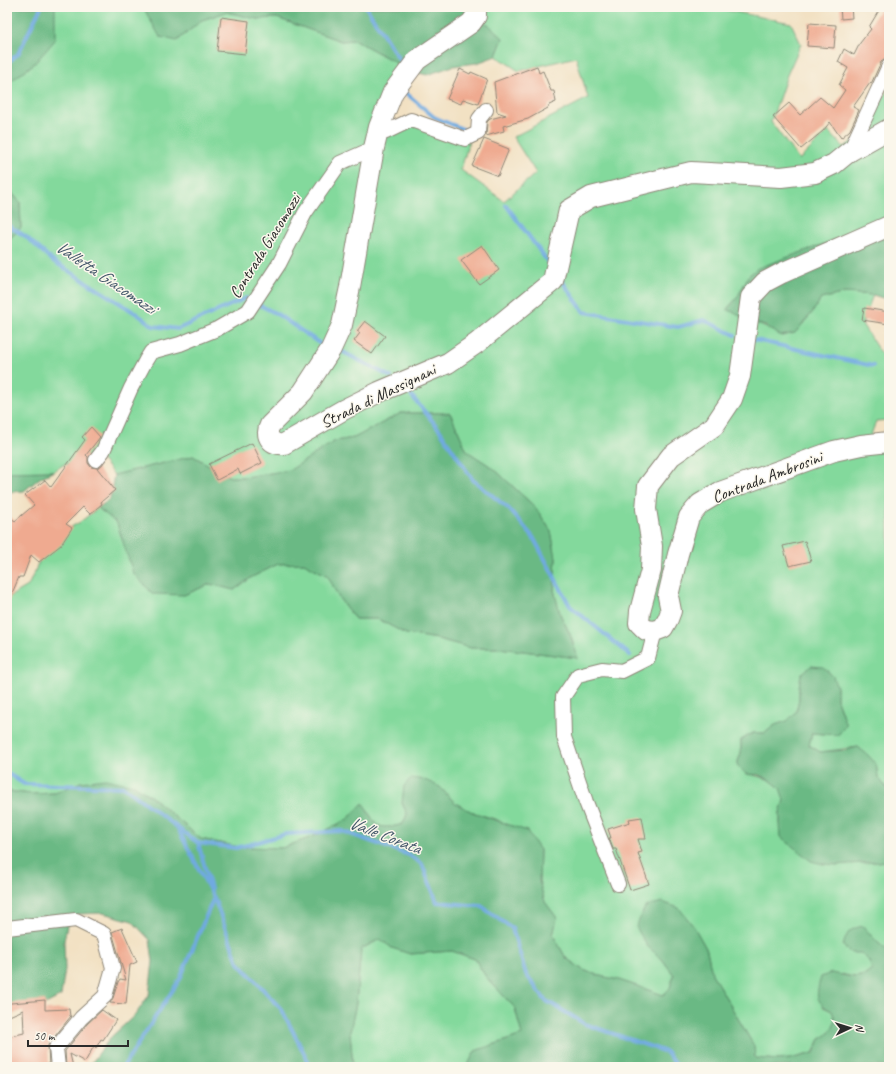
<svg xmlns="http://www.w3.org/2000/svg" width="896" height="1074" viewBox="0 0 896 1074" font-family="Caveat,sans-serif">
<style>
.green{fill:#83d99c;stroke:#578264}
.forest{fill:#6ab984;stroke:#4a7258}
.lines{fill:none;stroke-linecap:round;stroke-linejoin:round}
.stream{stroke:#6faae0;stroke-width:4}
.building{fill:#efaa90}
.street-casing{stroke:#8e8677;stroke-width:16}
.secondary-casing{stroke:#8e8677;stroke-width:22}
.street{stroke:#fff;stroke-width:14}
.secondary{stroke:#fff;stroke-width:20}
.labels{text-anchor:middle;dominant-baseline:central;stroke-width:3;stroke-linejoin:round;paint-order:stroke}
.street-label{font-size:17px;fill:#2b2b2b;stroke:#fbf7ec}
.water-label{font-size:18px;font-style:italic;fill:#43576a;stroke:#fbf7ec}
</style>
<rect width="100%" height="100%" fill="#fbf7ec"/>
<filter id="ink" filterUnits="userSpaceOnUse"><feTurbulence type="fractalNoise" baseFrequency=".025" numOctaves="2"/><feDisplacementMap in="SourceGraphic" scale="8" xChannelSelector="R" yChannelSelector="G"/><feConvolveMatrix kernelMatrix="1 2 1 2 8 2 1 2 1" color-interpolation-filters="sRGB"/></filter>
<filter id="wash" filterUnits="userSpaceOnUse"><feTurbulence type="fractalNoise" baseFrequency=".012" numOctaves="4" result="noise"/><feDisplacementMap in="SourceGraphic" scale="16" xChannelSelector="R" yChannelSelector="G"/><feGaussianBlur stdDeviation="0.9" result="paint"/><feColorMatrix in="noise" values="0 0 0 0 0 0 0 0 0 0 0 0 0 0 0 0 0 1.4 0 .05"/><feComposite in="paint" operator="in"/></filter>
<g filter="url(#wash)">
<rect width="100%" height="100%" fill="#f2e1c3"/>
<path class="green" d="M55,7H143V8L177,41L202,20L226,12L257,19L277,18L341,41L355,40L393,61L403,69L381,124L421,119L470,137L461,170L504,201L536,173L513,137L588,98L576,57L519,71L496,56L503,38L469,13L467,7H721L726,10L791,23L801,44L787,75L771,122L799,160L828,131L844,147L865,133L889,86V215L865,229L749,275L737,298L727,309C745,319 764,326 782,336L795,333L812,313L821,299L845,293L873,295L862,324L879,351L889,362V420L876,421L871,435L881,447L889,461V791L878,777L876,764L858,747L820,752L809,745L812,733L838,735L842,713L837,700V687H799V699L796,712L787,721L775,725L765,733H753L741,740V753L737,764L746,774C760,776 784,781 784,800C784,804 781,808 780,812C780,816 780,820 780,824L836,865L889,861V952L877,942L863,927L861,953L869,961L872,970C861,978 856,978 842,974L823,1007L832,1011C833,1014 835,1018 835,1021C834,1029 827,1036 820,1039L813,1053L790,1059L778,1060L755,1058L754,1046L712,974L707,950L694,927L678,908L662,902L647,945L662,959L674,975L670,988L663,995L619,980L600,976L583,970L566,958L553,935L557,918L545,902L539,881L540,850L498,820L472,812L455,803L440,787L402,803L407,814L403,824C375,833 376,823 363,803L348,819L317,835L282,848L239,847L200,839L153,798L134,785L81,782L55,793L31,794L7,791V597L11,596L28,586L39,562L54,537L80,522L98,508L117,523L123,542L184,595L210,584L234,590L252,577L278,564L304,563L328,576L339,598L355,619H378L406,634L438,639L471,648H499L578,658L570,634L560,614L554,590L556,558L551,531L535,507L493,468L467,451L450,413H401L354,438L335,441L291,470L245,477H230L193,456L114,475L98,455L63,465L54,471L7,472V241L21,228L20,202L7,187V84L35,63Z
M381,939L392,948L410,954L452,951L475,959L486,977L515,1008L522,1035L475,1051L467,1067H353L350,1032L356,1003L361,949Z"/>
<path class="forest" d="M7,7H55V40L35,63L7,84Z
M143,7H467L469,14L489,25L503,38L496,56L477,63L453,66L427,75L403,69L393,61L355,40L341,41L277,18L257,19L226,12L202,20L177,41L160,37Z
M7,187L20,202L21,228L7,241Z
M889,215V300L873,295L845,293L821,299L812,313L795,333L781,336L765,326L749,321L727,309L737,298L749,275L758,268L865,229Z
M401,413H450L467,451L493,468L535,507L551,531L556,558L554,590L560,614L570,634L578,658L499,648H471L438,639L406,634L378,619H355L339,598L328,576L304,563L278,564L252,577L234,590L210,584L184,595L153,594L133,573L117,523L98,508L110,499L114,475L193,456L230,477H245L290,470L335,441L354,438Z
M54,471L40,478L24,491L7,492V472Z
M811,666L823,667L833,676L837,687V700L846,725L838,735L812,733L809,745L820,752L846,750L858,747L868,755L876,764L878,777L889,791V861L836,865L823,864L811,861L781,837L780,824V812L784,800L780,788L770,780L759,775L746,774L737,765L741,753V740L753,733H765L775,725L787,721L796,712L799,699V687L801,674Z
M411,778L425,780L440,787L455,803L472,812L527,831L540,850L539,881L545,902L557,918L553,935L566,958L583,970L600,976L619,980L663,995L670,988L674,975L662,959L647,946L636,927L645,907L662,902L679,908L694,927L707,950L712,974L754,1046L755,1058L778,1060L790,1059L814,1053L820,1039C827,1036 834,1029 835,1021C835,1018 833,1014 832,1011C814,1002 816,994 821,977L831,973L853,977L864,976L872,970L869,961L861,953H851L843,946C847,932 849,929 863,926L877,942L889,952V1067H467L475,1051L522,1035L515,1008L486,977L475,959L452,951L410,954L392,948L380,939L361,949L356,1003L350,1032L353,1067H90L93,1061L111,1037L136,1014L149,995L153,961L150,940L132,921L103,913L79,914L68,921L64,941L65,969L61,996L42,1006L7,1008V791L31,794L55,793L81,782L105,779L134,785L153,798L201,839L239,847L282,848L317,835L348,819L363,803C375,824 376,832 403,824L407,814L402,803L404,786Z"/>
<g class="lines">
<path class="stream" d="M366,7L400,61
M7,63L18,54L41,7
M406,93L434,117L465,130
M506,205L550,265
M7,225L25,236L53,261L137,314L153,326L178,329L246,298L277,314L322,345
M560,278L584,312L678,327L704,320L735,335
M755,340L873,366
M341,351L391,377
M406,389L439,429L473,480L509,509L533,537L570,606L630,655
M7,773L24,784L124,787L198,843L236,848L286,834L342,831L409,855L422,864L437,902L481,906L512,928L526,974L545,1000L585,1024L666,1052L678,1067
M178,829L214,898L238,962L282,1010L311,1067
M198,843L211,889
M123,1067L180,979L214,897"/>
</g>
<g id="blocks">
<path class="building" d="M840,7H851L852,18L841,19Z
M881,7H889V57L881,62L871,84L870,83L853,107L859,110L850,130L841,138L830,122L823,131L801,149L773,117L789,103L800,115L820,97L833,108L845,90L839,85L848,68L838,62L844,49L854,55L860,43L871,29L869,27Z
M221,17L249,21L245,54L217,51Z
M809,23L836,25L834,48L807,46Z
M537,66L539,73L543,71L551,91H554L556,102L549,105L548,108L528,119L503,126L504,131L486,136L487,122L490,119L506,115L497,112L494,82Z
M460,69L470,74L471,72L487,79L478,104L463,99L461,104L447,99Z
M484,139L509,149L498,176L472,166Z
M482,245L499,270L479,284L461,260Z
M864,308L889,312V324L862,320Z
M365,321L385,336L372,354L354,341L360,333L357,331Z
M91,427L100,437L86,455L88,457V463L91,467L97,468L115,490L101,502L102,504L90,514L83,507L66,524L72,528L61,545L39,562L31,555L23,577H19L7,605V515L15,521L34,505L25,495L45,480L51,487L85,440L82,437Z
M252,443L262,463L240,474L238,469L217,480L209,464Z
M805,541L811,561L789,566L783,546Z
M642,817L646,839H638L642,852L638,853L649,884L630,890L616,849H613L609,838H611L608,829L630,822L629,819Z
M122,928L137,962L130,965L126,1004L110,1003L113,998L118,982L120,979L126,980L112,932Z
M45,1000V1010L69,1009L70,1016H71L48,1045L49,1067H10V1064H7V1037L24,1033L23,1010L7,1017V1005L11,1003Z
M102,1010L116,1020L103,1040L101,1039L96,1048L94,1046L85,1062L70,1054L73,1067H66L65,1051L87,1024Z"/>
</g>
</g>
<g filter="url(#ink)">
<use href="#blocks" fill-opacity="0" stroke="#8e8677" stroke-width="1"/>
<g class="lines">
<g class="street-casing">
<path id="street" d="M378,133L386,132L411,120L465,139L478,133L479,119L486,110
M850,151L889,66
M96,460L103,451L131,388L146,360L151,352L180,344L217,329L248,311L279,264L305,213L340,163L374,148
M618,884L586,802L564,737L563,697L578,675L602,669L622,671L648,658L655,631
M7,928L76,920L104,934L113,968L105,996L81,1018L56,1048L58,1067"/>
</g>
<g class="secondary-casing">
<path id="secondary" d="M476,7V16L471,23L417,60L393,92L379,127L374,148L350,287L342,325L331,349L303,392L270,425C264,436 272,446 284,444L343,410L379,392L448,363L477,343L553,281L569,210L591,197L691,172L781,177L815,173L834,164L850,151L889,129
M889,226L782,273L765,282L751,297L740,376L732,399L714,426L671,456L648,486L646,509L652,546L651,570L640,611L639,623L646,630L655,631L663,628L668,619L671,611L668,596L678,554L689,517L700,504L720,492L834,451L861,445L889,442"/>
</g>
<use href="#street" class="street"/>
<use href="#secondary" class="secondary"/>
</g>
</g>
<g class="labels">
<g class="street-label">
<text transform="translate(265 246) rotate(-58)">Contrada Giacomazzi</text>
<text transform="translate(378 396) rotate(-26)">Strada di Massignani</text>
<text transform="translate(767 477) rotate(-21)">Contrada Ambrosini</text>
</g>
<g class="water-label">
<text transform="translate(106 277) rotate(34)">Valletta Giacomazzi</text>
<text transform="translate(385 835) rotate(21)">Valle Corata</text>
</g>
</g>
<rect width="896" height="1074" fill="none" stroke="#fbf7ec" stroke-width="24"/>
<g transform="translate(850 1028) rotate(86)" stroke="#fbf7ec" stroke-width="3" paint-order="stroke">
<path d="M0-3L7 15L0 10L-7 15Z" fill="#2b2b2b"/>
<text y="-6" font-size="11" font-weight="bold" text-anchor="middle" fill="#2b2b2b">N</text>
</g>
<path d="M28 1040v6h100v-6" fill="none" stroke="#2b2b2b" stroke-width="2"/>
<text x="34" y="1040" font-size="12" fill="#2b2b2b" stroke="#fbf7ec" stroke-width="3" paint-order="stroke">50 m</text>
</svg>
